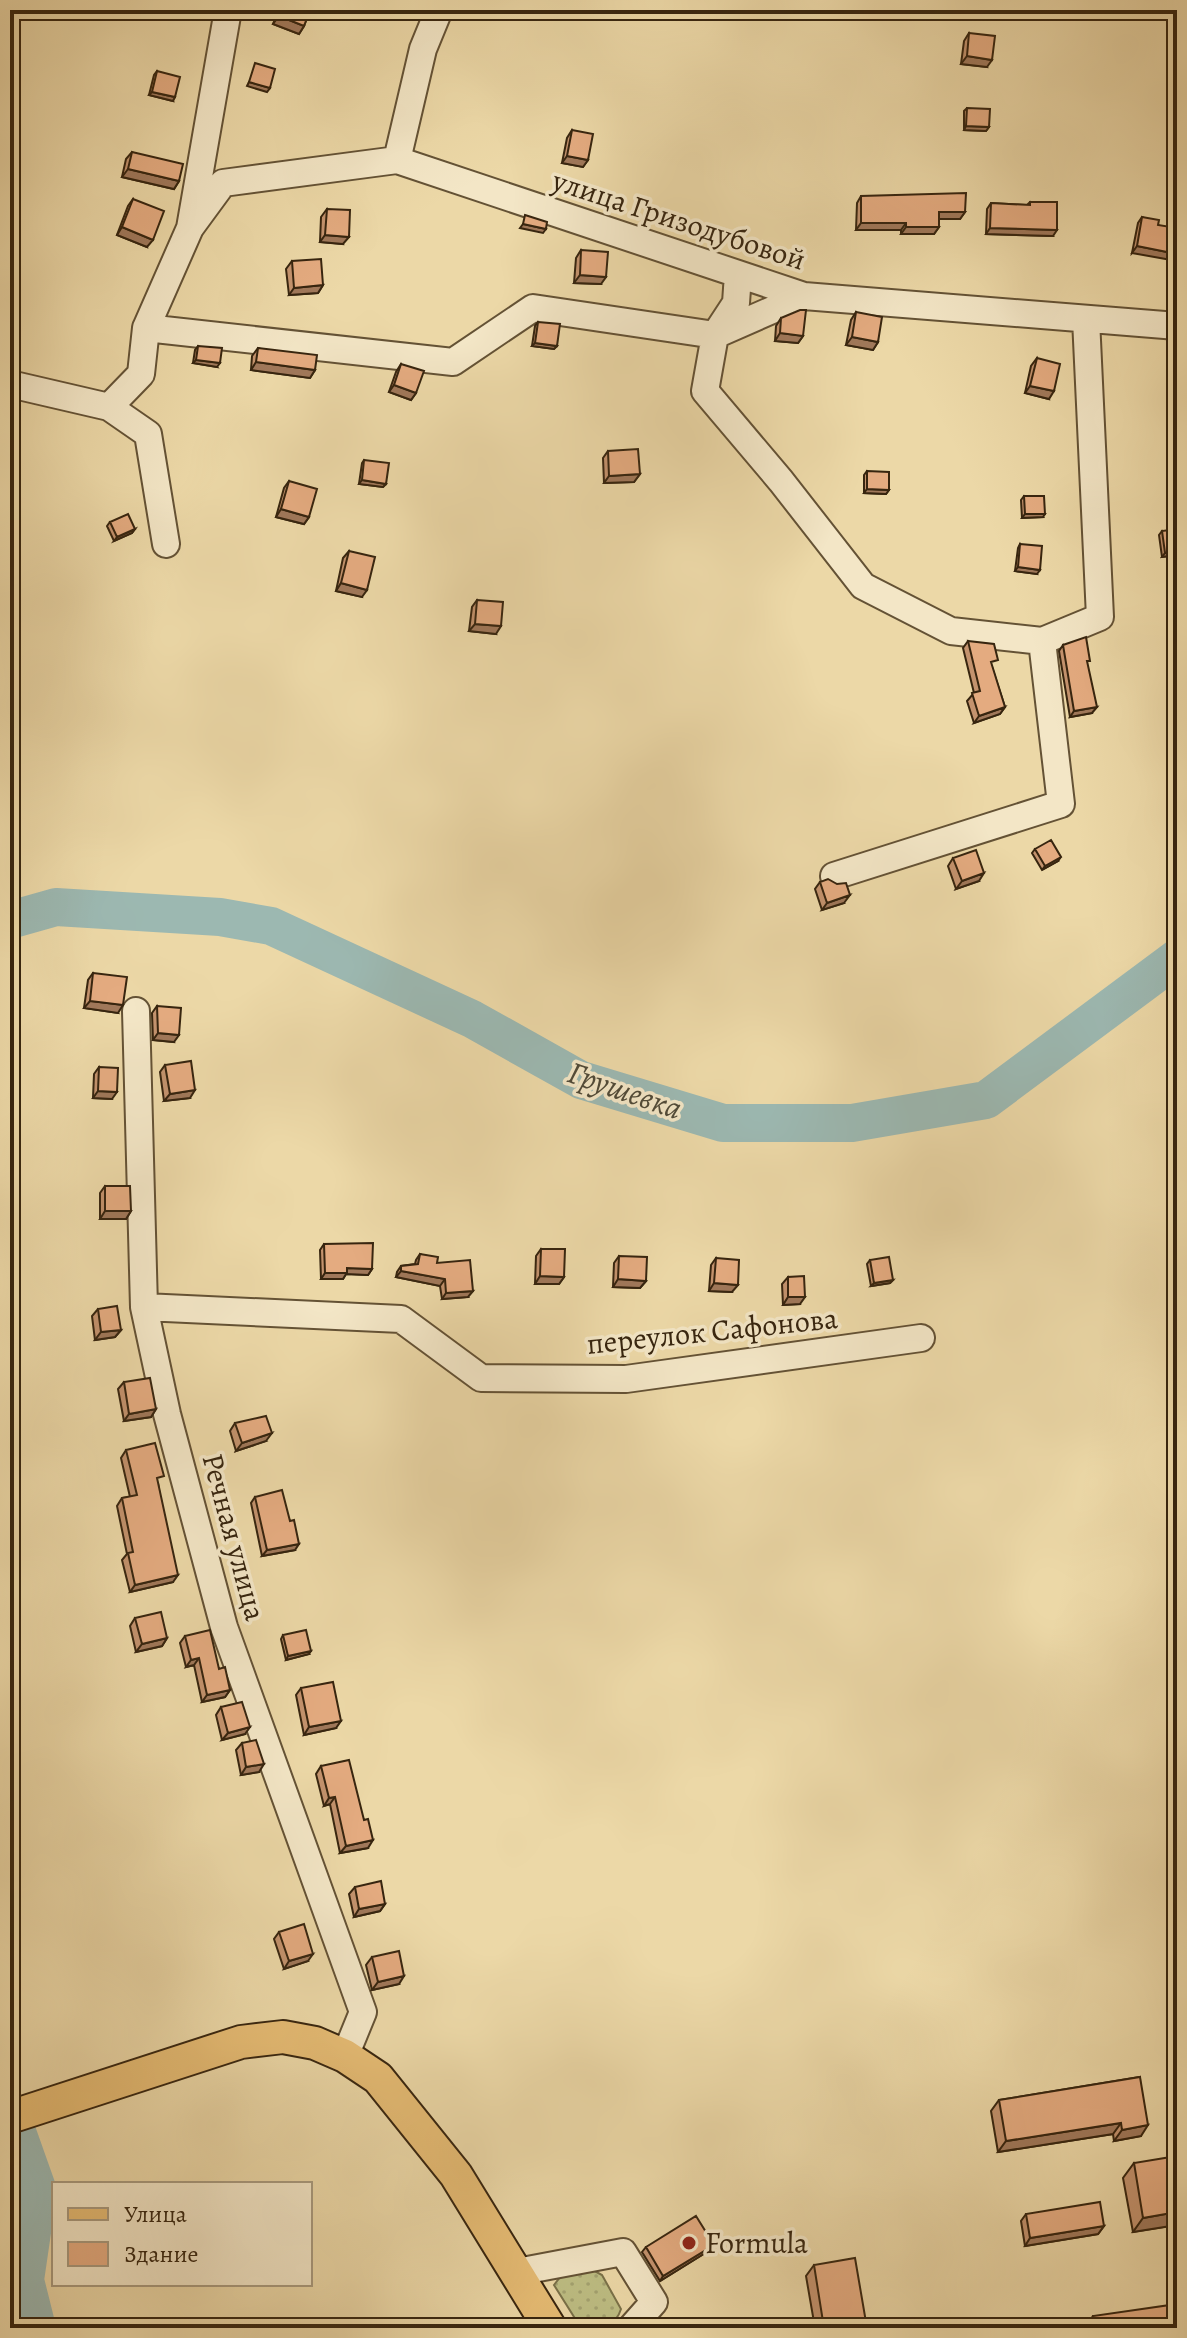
<svg xmlns="http://www.w3.org/2000/svg" width="1187" height="2338" viewBox="0 0 1187 2338" font-family="Alegreya,serif">
<style>
.grass{fill:url(#grass-dots);stroke:#7a7149;stroke-width:2}
.lines{fill:none;stroke-linecap:round;stroke-linejoin:round}
.river{stroke:#9cb8b1;stroke-width:38}
.minor-casing{stroke:#645235;stroke-width:30}
.major-casing{stroke:#37250f;stroke-width:36}
.minor{stroke:#f3e6c6;stroke-width:26}
.major{stroke:#e6bc74;stroke-width:32}
.wall{fill:#c4936e;stroke:#37250f;stroke-width:2}
.shaded-wall{fill:#a0785a;stroke:#37250f;stroke-width:2}
.building{fill:#e4ab80;stroke:#37250f;stroke-width:2}
.poi-dot{fill:#8f2418;stroke:#f3e6c6;stroke-width:3}
.labels{text-anchor:middle;dominant-baseline:central;stroke-width:7;stroke-linejoin:round;paint-order:stroke}
.street-label{font-size:30px;fill:#37250f;stroke:#f3e6c6}
.poi-label{font-size:30px;fill:#37250f;stroke:#f3e6c6;text-anchor:start}
.water-label{font-size:32px;font-style:italic;fill:#504a38;stroke:#f3e6c6}
</style>
<defs>
<pattern id="grass-dots" width="8" height="8" patternUnits="userSpaceOnUse" patternTransform="scale(2)"><rect width="8" height="8" fill="#bdbd83"/><path d="M2 2h.1M6 6h.1" fill="none" stroke="#a3a270" stroke-width="1.8" stroke-linecap="round"/></pattern>
</defs>
<rect width="100%" height="100%" fill="#ecd8a7"/>
<filter id="stains"><feTurbulence type="fractalNoise" baseFrequency=".0025" numOctaves="4"/><feColorMatrix values="0 0 0 0 .2 0 0 0 0 .09 0 0 0 0 .02 0 0 0 .5 -.17"/></filter>
<radialGradient id="worn" r=".72"><stop offset=".6" stop-color="#630" stop-opacity="0"/><stop offset="1" stop-color="#630" stop-opacity=".3"/></radialGradient>
<path class="grass" d="M591,2269L602,2275L621,2309C615,2329 599,2328 581,2328L554,2285L561,2276Z"/>
<g class="lines">
<path class="river" d="M10,920L56,907L220,917L271,926L472,1019L581,1080L723,1123H852L986,1100L1177,958
M10,2112L38,2191L25,2280L37,2328"/>
<g class="minor-casing">
<path id="minor" d="M397,160L423,49L439,10
M190,228L223,183L397,160L804,296L1177,326
M738,274L736,303L715,335L705,391L781,481L863,586L951,631L1042,641L1100,617L1086,319
M146,328L453,362L533,308L715,335L804,296
M10,384L109,407L148,434L166,544
M109,407L141,374L146,328L190,228L228,10
M834,876L1061,804L1042,641
M136,1011L144,1307L167,1414L224,1627L363,2012L345,2056
M144,1307L401,1319L481,1378L626,1379L921,1338
M517,2272L623,2252L654,2302L631,2328"/>
</g>
<g class="major-casing">
<path id="major" d="M10,2117L241,2042L283,2037L315,2043L345,2056L378,2078L456,2175L550,2328"/>
</g>
<use href="#minor" class="minor"/>
<use href="#major" class="major"/>
</g>
<path class="wall" d="M279,10H310L304,26L299,34L273,24Z
M969,33L987,67L961,64L964,41Z
M157,71L173,101L149,95L154,75Z
M967,108L989,127L986,131L964,130V111Z
M572,130L588,160L583,167L562,163L567,138Z
M132,152L179,181L174,189L122,177L126,159Z
M861,196L965,212L960,219H939V227L934,234H901V230H856L857,203Z
M133,199L147,247L117,235L128,206Z
M1030,202L1053,236L986,234L987,209L991,203L1027,205Z
M327,209L343,244L320,242L321,217Z
M1142,217L1158,225L1132,253L1138,223Z
M581,250L601,284L574,283L576,258Z
M292,261L323,285L318,293L289,295L286,269Z
M856,312L878,342L873,350L846,345L851,320Z
M781,318L803,336L798,343L775,341L776,326Z
M538,322L557,346L554,349L532,346L535,326Z
M198,346L217,367L193,363L195,350Z
M258,348L315,370L310,378L251,370L252,356Z
M1037,358L1049,399L1025,393L1031,366Z
M401,364L416,393L411,400L389,392L396,372Z
M608,451L640,474L634,482L604,483L603,458Z
M364,460L386,484L383,487L359,484L362,463Z
M867,471L889,490L886,494L864,493V475Z
M289,481L309,517L304,524L276,517L284,488Z
M1024,496L1043,517L1022,518L1021,500Z
M110,522L135,529L132,533L114,541L107,526Z
M1162,531L1177,555L1162,557L1159,535Z
M1020,544L1037,574L1015,571L1018,548Z
M349,551L362,597L336,591L343,558Z
M477,600L496,634L469,631L472,607Z
M968,641L992,667L1005,707L1000,714L974,723L967,701L974,693L963,648Z
M1063,645L1092,713L1070,717L1059,651Z
M1035,849L1058,861L1042,870L1032,853Z
M953,858L979,881L956,889L948,866Z
M820,882L844,903L822,910L815,889Z
M93,973L118,1013L84,1008L88,980Z
M157,1006L174,1042L153,1040L152,1013Z
M165,1065L190,1098L164,1101L160,1072Z
M99,1067L112,1099L93,1098L94,1074Z
M105,1186L131,1211L126,1219H100V1193Z
M324,1244L372,1269L368,1275L346,1274L343,1279H321L320,1250Z
M541,1249L564,1277L559,1284H535L536,1256Z
M420,1254L437,1263L468,1297L442,1299L440,1286L396,1277L397,1272L401,1266L415,1264L416,1260Z
M619,1256L646,1281L640,1288L613,1287L614,1263Z
M716,1258L732,1292L709,1291L711,1265Z
M870,1260L893,1280L890,1283L871,1286L867,1264Z
M788,1277L800,1304L783,1305L782,1284Z
M98,1309L121,1330L115,1337L95,1340L92,1316Z
M124,1382L156,1409L151,1417L124,1421L118,1389Z
M235,1423L266,1441L236,1451L230,1431Z
M126,1450L158,1483L173,1582L130,1592L122,1560L127,1554L117,1506L122,1498L130,1497L121,1458Z
M255,1497L295,1550L262,1556L251,1503Z
M135,1618L167,1638L162,1646L136,1652L130,1626Z
M283,1635L309,1654L286,1660L281,1639Z
M185,1636L219,1669L230,1690L225,1697L202,1702L194,1665L186,1667L180,1643Z
M301,1688L336,1728L304,1735L296,1695Z
M221,1707L245,1734L222,1740L216,1715Z
M242,1743L259,1772L241,1775L236,1750Z
M321,1766L368,1848L340,1853L330,1804L324,1806L316,1774Z
M355,1887L385,1904L380,1911L354,1917L349,1894Z
M279,1932L308,1961L284,1969L274,1939Z
M372,1957L399,1984L372,1990L366,1965Z
M1140,2077L1141,2136L1114,2141L1113,2134L998,2152L991,2111L999,2100Z
M1134,2163L1177,2225L1133,2232L1123,2178Z
M1026,2214L1104,2226L1098,2234L1025,2246L1021,2221Z
M714,2245L710,2250L660,2281L642,2252L646,2247Z
M814,2265L867,2328H815L806,2276Z
M1093,2316L1177,2328H1084Z"/>
<path class="shaded-wall" d="M532,10H548L545,15Z
M279,16L304,26L299,34L273,24Z
M967,56L992,60L987,67L961,64Z
M249,82L270,88L267,92L247,86Z
M152,92L175,97L173,101L149,95Z
M966,126L989,127L986,131L964,130Z
M567,156L588,160L583,167L562,163Z
M128,169L179,181L174,189L122,177Z
M939,212H965L960,219H934Z
M861,223H906L901,230H856Z
M523,224L546,229L543,233L520,228Z
M122,227L153,240L147,247L117,235Z
M906,227H939L934,234H901Z
M990,228L1057,230L1053,236L986,234Z
M325,235L349,237L343,244L320,242Z
M1137,246L1177,254V261L1132,253Z
M580,275L606,277L601,284L574,283Z
M323,285L318,293L289,295L294,288Z
M780,333L803,336L798,343L775,341Z
M852,337L878,342L873,350L846,345Z
M535,343L557,346L554,349L532,346Z
M196,360L220,363L217,367L193,363Z
M256,362L315,370L310,378L251,370Z
M394,385L416,393L411,400L389,392Z
M1030,386L1054,391L1049,399L1025,393Z
M640,474L634,482L604,483L609,476Z
M362,480L386,484L383,487L359,484Z
M867,489L889,490L886,494L864,493Z
M281,509L309,517L304,524L276,517Z
M1025,514H1045L1043,517L1022,518Z
M135,529L132,533L114,541L117,537Z
M1177,552V555L1162,557L1165,553Z
M1018,567L1040,570L1037,574L1015,571Z
M341,583L367,590L362,597L336,591Z
M475,624L501,626L496,634L469,631Z
M1005,707L1000,714L974,723L979,716Z
M1097,707L1092,713L1070,717L1074,711Z
M1061,857L1058,861L1042,870L1045,866Z
M984,873L979,881L956,889L962,881Z
M850,895L844,903L822,910L827,903Z
M90,1001L123,1005L118,1013L84,1008Z
M158,1033L179,1035L174,1042L153,1040Z
M195,1090L190,1098L164,1101L170,1094Z
M98,1091L117,1092L112,1099L93,1098Z
M105,1211H131L126,1219H100Z
M347,1268L372,1269L368,1275L346,1274L343,1279H321L325,1273Z
M401,1271L445,1279L440,1286L396,1277Z
M540,1276L564,1277L559,1284H535Z
M618,1279L646,1281L640,1288L613,1287Z
M893,1280L890,1283L871,1286L874,1283Z
M714,1283L738,1285L732,1292L709,1291Z
M473,1291L468,1297L442,1299L446,1293Z
M788,1297H805L800,1304L783,1305Z
M121,1330L115,1337L95,1340L101,1332Z
M156,1409L151,1417L124,1421L129,1414Z
M272,1433L266,1441L236,1451L242,1443Z
M299,1544L295,1550L262,1556L267,1550Z
M178,1575L173,1582L130,1592L135,1585Z
M167,1638L162,1646L136,1652L142,1644Z
M311,1651L309,1654L286,1660L288,1656Z
M199,1658L194,1665L186,1667L191,1660Z
M230,1690L225,1697L202,1702L207,1695Z
M341,1721L336,1728L304,1735L309,1727Z
M250,1727L245,1734L222,1740L228,1733Z
M264,1764L259,1772L241,1775L246,1767Z
M335,1797L330,1804L324,1806L329,1798Z
M373,1840L368,1848L340,1853L346,1846Z
M385,1904L380,1911L354,1917L359,1909Z
M313,1954L308,1961L284,1969L289,1961Z
M404,1976L399,1984L372,1990L378,1982Z
M1121,2123L1113,2134L998,2152L1006,2141Z
M1148,2125L1141,2136L1114,2141L1122,2130Z
M1177,2212V2225L1133,2232L1143,2218Z
M1104,2226L1098,2234L1025,2246L1030,2238Z
M714,2245L710,2250L660,2281L663,2276Z"/>
<path class="building" d="M281,10H310L304,26L279,16Z
M969,33L995,36L992,60L967,56Z
M255,63L275,69L270,88L249,82Z
M157,71L180,77L175,97L152,92Z
M967,108L990,109L989,127L966,126Z
M572,130L593,134L588,160L567,156Z
M132,152L183,164L179,181L128,169Z
M966,193L965,212H939V227H906V223H861V196Z
M133,199L164,211L153,240L122,227Z
M1030,202H1057V230L990,228L991,203L1030,205Z
M327,209L350,210L349,237L325,235Z
M525,215L547,222L546,229L523,224Z
M1142,217L1159,220L1158,225L1177,228V254L1137,246Z
M581,250L608,252L606,277L580,275Z
M321,259L323,285L294,288L292,261Z
M800,310H806L803,336L780,333L781,318Z
M856,312L882,317L878,342L852,337Z
M538,322L560,324L557,346L535,343Z
M198,346L222,348L220,363L196,360Z
M258,348L317,355L315,370L256,362Z
M1037,358L1060,364L1054,391L1030,386Z
M401,364L424,371L416,393L394,385Z
M638,449L640,474L609,476L608,451Z
M364,460L389,463L386,484L362,480Z
M867,471L889,472V490L867,489Z
M289,481L317,489L309,517L281,509Z
M1024,496H1044L1045,514H1025Z
M128,514L135,529L117,537L110,522Z
M1177,529V552L1165,553L1162,531Z
M1020,544L1042,546L1040,570L1018,567Z
M349,551L375,557L367,590L341,583Z
M477,600L503,602L501,626L475,624Z
M1086,637L1090,661H1087L1097,707L1074,711L1063,645Z
M968,641L994,644L998,660L991,662L1005,707L979,716L972,693L980,691Z
M1051,840L1061,857L1045,866L1035,849Z
M976,850L984,873L962,881L953,858Z
M828,879L837,884L846,883L850,895L827,903L820,882Z
M93,973L127,977L123,1005L90,1001Z
M157,1006L181,1008L179,1035L158,1033Z
M191,1061L195,1090L170,1094L165,1065Z
M99,1067L118,1068L117,1092L98,1091Z
M105,1186H130L131,1211H105Z
M373,1243L372,1269L347,1268V1273H325L324,1244Z
M541,1249H565L564,1277L540,1276Z
M420,1254L438,1257L437,1263L470,1260L473,1291L446,1293L445,1279L401,1271V1266L418,1264Z
M619,1256L647,1257L646,1281L618,1279Z
M889,1257L893,1280L874,1283L870,1260Z
M716,1258L739,1260L738,1285L714,1283Z
M804,1276L805,1297H788V1277Z
M117,1306L121,1330L101,1332L98,1309Z
M150,1378L156,1409L129,1414L124,1382Z
M266,1416L272,1433L242,1443L235,1423Z
M155,1443L164,1476L157,1478L178,1575L135,1585L128,1553L133,1552L122,1498L137,1495L126,1450Z
M282,1490L290,1521L294,1520L299,1544L267,1550L255,1497Z
M161,1612L167,1638L142,1644L135,1618Z
M210,1630L219,1669L225,1667L230,1690L207,1695L199,1658L191,1660L185,1636Z
M306,1630L311,1651L288,1656L283,1635Z
M333,1682L341,1721L309,1727L301,1688Z
M242,1702L250,1727L228,1733L221,1707Z
M256,1740L264,1764L246,1767L242,1743Z
M349,1760L364,1820L368,1819L373,1840L346,1846L335,1797L329,1798L321,1766Z
M381,1881L385,1904L359,1909L355,1887Z
M304,1924L313,1954L289,1961L279,1932Z
M399,1951L404,1976L378,1982L372,1957Z
M1140,2077L1148,2125L1122,2130L1121,2123L1006,2141L999,2100Z
M1177,2156V2212L1143,2218L1134,2163Z
M1100,2202L1104,2226L1030,2238L1026,2214Z
M696,2216L714,2245L663,2276L646,2247Z
M855,2258L867,2328H824L814,2265Z
M1177,2304V2328H1094L1093,2316Z
M1017,2322L1018,2328H978Z"/>
<circle class="poi-dot" cx="689" cy="2243" r="8"/>
<g class="labels">
<g class="street-label">
<text transform="translate(679 220) rotate(18)">улица Гризодубовой</text>
<text transform="translate(712 1331) rotate(-6)">переулок Сафонова</text>
<text transform="translate(234 1537) rotate(75)">Речная улица</text>
</g>
<g class="poi-label">
<text x="705" y="2243">Formula</text>
</g>
<g class="water-label">
<text transform="translate(625 1090) rotate(19)">Грушевка</text>
</g>
</g>
<rect width="1187" height="2338" fill="none" stroke="#ecd8a7" stroke-width="40"/>
<rect x="12" y="12" width="1163" height="2314" fill="none" stroke="#37250f" stroke-width="4"/>
<rect x="20" y="20" width="1147" height="2298" fill="none" stroke="#37250f" stroke-width="2"/>
<rect x="52" y="2182" width="260" height="104" fill="#f3e6c6" stroke="#a8997d" stroke-width="2"/>
<rect x="68" y="2208" width="40" height="12" fill="#e6bc74" stroke="#a8997d" stroke-width="2"/>
<text x="124" y="2222" font-size="24" fill="#37250f">Улица</text>
<rect x="68" y="2242" width="40" height="24" fill="#e4ab80" stroke="#a8997d" stroke-width="2"/>
<text x="124" y="2262" font-size="24" fill="#37250f">Здание</text>
<rect width="100%" height="100%" filter="url(#stains)"/>
<rect width="100%" height="100%" fill="url(#worn)"/>
</svg>
